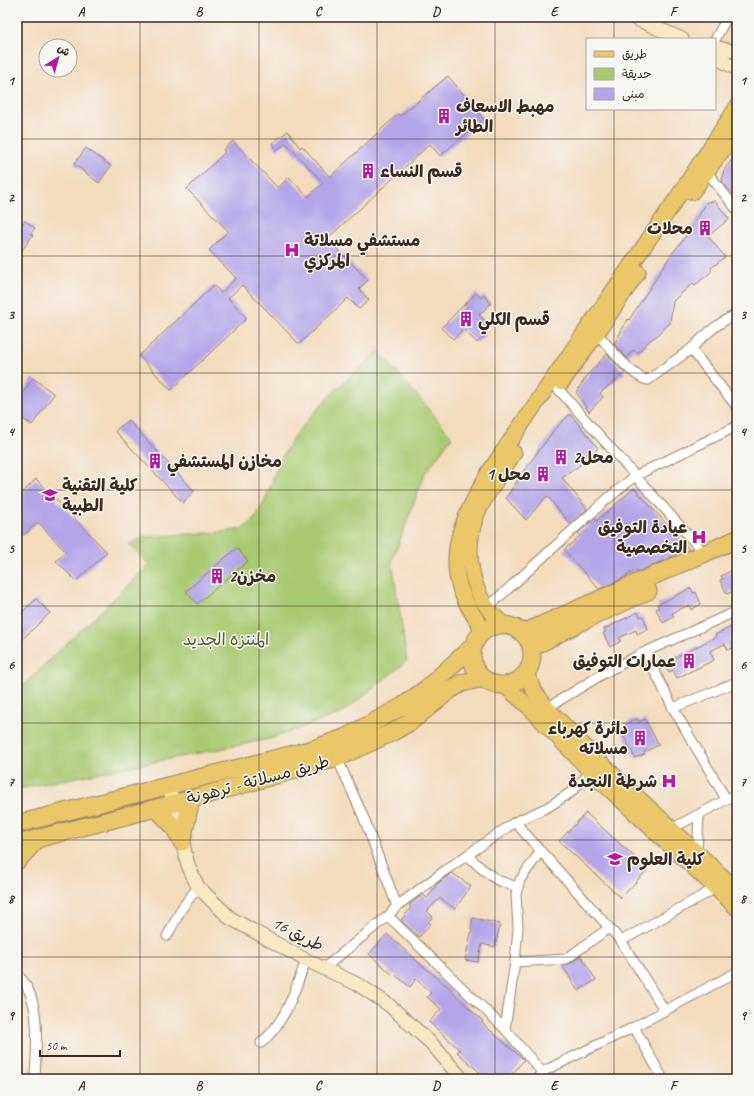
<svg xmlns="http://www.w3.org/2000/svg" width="754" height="1096" viewBox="0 0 754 1096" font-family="Caveat,'Playpen Sans Arabic',sans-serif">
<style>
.green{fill:#a9c971;stroke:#727a48}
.building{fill:#b3a5e8}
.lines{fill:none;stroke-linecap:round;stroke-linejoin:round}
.street-casing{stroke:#97826d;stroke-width:11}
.secondary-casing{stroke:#97826d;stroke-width:15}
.primary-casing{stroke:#97826d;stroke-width:17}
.highway-casing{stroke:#97826d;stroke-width:19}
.street{stroke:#fff;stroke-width:9}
.secondary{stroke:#f7e9c3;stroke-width:13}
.primary{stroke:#eac769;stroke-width:15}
.highway{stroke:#eac769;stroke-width:17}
.grid{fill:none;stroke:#3b2a1e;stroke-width:1;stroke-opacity:0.55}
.labels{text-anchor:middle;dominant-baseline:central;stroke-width:3;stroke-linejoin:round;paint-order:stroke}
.poi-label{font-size:17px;font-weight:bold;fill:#3b2a1e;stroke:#f6f6f2;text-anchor:start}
.park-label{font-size:17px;fill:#5c5a37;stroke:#f6f6f2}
.street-label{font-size:17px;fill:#3b2a1e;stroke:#f6f6f2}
.neatline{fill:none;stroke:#3b2a1e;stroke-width:1.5}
.grid-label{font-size:13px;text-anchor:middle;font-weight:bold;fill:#3b2a1e}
</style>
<rect width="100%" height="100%" fill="#f6f6f2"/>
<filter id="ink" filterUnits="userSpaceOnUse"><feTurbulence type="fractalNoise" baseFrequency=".025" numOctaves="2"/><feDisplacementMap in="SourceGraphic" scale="8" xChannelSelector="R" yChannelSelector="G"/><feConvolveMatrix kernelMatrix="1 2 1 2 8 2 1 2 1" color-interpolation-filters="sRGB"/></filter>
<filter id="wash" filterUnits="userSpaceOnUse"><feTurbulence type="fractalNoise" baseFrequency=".012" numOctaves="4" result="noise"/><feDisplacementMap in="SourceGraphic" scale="16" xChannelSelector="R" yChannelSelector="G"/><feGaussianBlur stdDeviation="0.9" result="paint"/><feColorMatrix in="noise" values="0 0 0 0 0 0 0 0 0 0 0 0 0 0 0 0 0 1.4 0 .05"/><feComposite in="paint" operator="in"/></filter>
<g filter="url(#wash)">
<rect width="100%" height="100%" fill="#f3dbbc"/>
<path class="green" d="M379,351L452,437L425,473L392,561L407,661L342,713L270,739L17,789V691L149,565L128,544L143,537L224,532L242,529L254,520L265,501L278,464L294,436L330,395Z"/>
<g id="blocks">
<path class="building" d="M448,76L484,119L440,156L430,144L327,239L368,280L359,289L369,300L359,309L348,298L299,344L242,285L228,298L247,318L171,390L139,356L214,285L221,293L236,278L209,250L228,231L187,189L225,152L223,150L233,141L278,188L289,177L308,197L323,183L286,143L277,150L272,143L288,131L300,148L302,146L330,177L398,114L400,116Z
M86,148L111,166L99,183L74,164Z
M737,153V198L723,183L722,177L724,170Z
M715,201L729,219L708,236L725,257L711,268V272L695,285L693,283L673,301L670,323L659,334L649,341L638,353L633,350L627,358L614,344L628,319L629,320L671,255L686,236L707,202Z
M25,221L35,228L30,234L33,235L17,257V231Z
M476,293L481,298L484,295L491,303L479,315L488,324L481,330L486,335L477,343L463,329L453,339L441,328Z
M607,354L625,373L600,393L603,397L589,412L576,392L590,372Z
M33,378L54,394L32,425L17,415V401Z
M570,414L598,448L584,462L562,478L587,509L570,524L547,496L526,520L506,498L524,471L554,430Z
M128,420L194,491L183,503L115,431Z
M36,479L107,552L76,581L56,561L66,552L38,522L24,535L17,527V498Z
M634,488L689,549L637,572V570L627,575V576L599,589L564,550L580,536L578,533L595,518L597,521Z
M237,548L248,561L197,604L186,591Z
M737,568V589L727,594L720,580L723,579L721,576Z
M691,588L693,593L696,592L701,604L691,610L689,605L672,613L674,617L663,623L656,609L659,608L657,605Z
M36,599L50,613L17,644V617Z
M638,612L640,617L643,616L648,629L637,634L636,630L619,638L621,641L610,647L603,633L606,632L604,629Z
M737,624V646L728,650L725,644L710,651L714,660L677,678L673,670L669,672L664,663L716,637L715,635Z
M638,719L639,722L645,719L659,745L644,752L645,754L635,758L621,731L625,728V726L630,721Z
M586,813L648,869L621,898L559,841Z
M452,873L471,886L455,909L440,898L427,911L433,917L428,922L431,924L419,937L401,920L410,909V904L423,894L427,898L438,883Z
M473,918L500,924L495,947L482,944L478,962L465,960L472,929H471Z
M387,934L410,955L453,991L452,992L483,1021L482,1023L524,1060L508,1079H487L457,1052L460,1050L429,1022L441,1009L427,997L431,993L416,979L410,987L394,974L393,975L369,954Z
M581,956L596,980L578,991L562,965L569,964Z"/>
</g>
</g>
<g filter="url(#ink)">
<use href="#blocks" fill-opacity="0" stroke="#97826d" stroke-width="1"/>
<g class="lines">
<g class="street-casing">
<path id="street" d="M715,40L727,17
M707,172L737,210
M737,314C719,322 704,335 691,349L737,407
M597,333C608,346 633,378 648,380L691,349
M551,381L705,554
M487,608L606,500L635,476L737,426
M645,652L673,708L726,799
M547,708L606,672L645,652L737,611
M673,708L737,682
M337,758L363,816L397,906
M515,822L621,941L665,1011
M671,829L737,794
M697,853L699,815
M467,855L481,868L497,880L517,887
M388,916L505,1029L542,1072
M167,936L182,908L198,887
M621,941L716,888
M515,962L566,959L609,928
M324,968L388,916L397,906L447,869L515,822L548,807L570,793L591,772
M17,974C43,998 36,1047 35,1079
M505,1029L515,962L518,928L516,894L520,880L540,852
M261,1043C286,1022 295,990 306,960
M537,1079L542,1072L634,1027
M663,1079L634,1027L737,972"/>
</g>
<g class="secondary-casing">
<path id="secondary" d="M632,17L682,39
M715,47L737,52
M715,57L737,69
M169,786L188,865L198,887L230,918L306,960L359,985L389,1005L432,1044L462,1079"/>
</g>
<g class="primary-casing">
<path id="primary" d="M692,192L737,130
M562,382L597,333L638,272
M504,625C498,619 491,614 487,607C469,583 466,547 475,519C482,499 502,472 514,453
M484,631C475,618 466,605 461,591C445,548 469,508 489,472L675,201L737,107
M526,673L533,689L547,708L600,762L737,890
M504,685L528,706L591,772L737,908"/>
</g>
<g class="highway-casing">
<path id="highway" d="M472 655a30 30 0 1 1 60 0a30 30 0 1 1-60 0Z
M523,633L737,539
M531,648L575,625L648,591
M156,808L174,827L182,842
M17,824L313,749L344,738L403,706L426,689L473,646
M182,842L191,799
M17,844L191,799L337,758L393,732L410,722L450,690L462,683L483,678
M17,861L38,838"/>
</g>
<use href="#street" class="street"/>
<use href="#secondary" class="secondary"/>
<use href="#primary" class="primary"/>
<use href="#highway" class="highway"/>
</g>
</g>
<path class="grid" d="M140,17V1079M259,17V1079M377,17V1079M495,17V1079M614,17V39M614,109V1079M17,139H737M17,256H737M17,373H737M17,490H737M17,606H737M17,723H737M17,840H737M17,957H737"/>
<defs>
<g id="building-bare" transform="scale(1.2)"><path d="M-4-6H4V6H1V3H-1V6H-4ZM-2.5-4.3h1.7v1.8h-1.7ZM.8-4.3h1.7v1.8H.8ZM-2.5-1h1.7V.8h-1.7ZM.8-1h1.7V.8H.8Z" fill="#b5179e" stroke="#f6f6f2" stroke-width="2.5" paint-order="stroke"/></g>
<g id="hospital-bare" transform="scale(1.2)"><path d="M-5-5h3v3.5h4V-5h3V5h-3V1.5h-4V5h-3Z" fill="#b5179e" stroke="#f6f6f2" stroke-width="2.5" paint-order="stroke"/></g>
<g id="university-bare" transform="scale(1.2)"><path d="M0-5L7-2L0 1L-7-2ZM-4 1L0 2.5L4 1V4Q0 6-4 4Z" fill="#b5179e" stroke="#f6f6f2" stroke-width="2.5" paint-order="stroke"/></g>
</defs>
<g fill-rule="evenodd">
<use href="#building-bare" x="444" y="116"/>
<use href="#building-bare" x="368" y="171"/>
<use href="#building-bare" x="705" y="228"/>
<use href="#hospital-bare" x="292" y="250"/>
<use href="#building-bare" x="466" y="319"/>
<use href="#building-bare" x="561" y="457"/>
<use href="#building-bare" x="155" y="461"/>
<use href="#building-bare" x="543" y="474"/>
<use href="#university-bare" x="50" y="495"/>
<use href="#hospital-bare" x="699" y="537"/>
<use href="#building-bare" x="217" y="576"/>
<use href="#building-bare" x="689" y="661"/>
<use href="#building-bare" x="640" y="738"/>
<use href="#hospital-bare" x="669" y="781"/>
<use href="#university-bare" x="615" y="859"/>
</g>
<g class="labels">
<g class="poi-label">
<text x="456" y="106">مهبط الاسعاف<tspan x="456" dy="20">الطائر</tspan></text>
<text x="380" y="171">قسم النساء</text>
<text x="693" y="228" text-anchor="end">محلات</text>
<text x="304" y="240">مستشفي مسلاتة<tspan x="304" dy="20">المركزي</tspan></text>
<text x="478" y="319">قسم الكلي</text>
<text x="573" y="457">محل2</text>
<text x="167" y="461">مخازن المستشفي</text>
<text x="531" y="474" text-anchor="end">محل 1</text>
<text x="62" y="485">كلية التقنية<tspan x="62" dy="20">الطبية</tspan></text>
<text x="687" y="527" text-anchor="end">عيادة التوفيق<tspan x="687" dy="20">التخصصية</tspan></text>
<text x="229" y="576">مخزن2</text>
<text x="677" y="661" text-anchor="end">عمارات التوفيق</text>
<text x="628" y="728" text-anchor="end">دائرة كهرباء<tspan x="628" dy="20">مسلاته</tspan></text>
<text x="657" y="781" text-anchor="end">شرطة النجدة</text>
<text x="627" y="859">كلية العلوم</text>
</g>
<g class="park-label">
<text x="226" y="639">المنتزه الجديد</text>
</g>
<g class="street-label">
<text transform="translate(258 780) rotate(-15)">طريق مسلاتة - ترهونة</text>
<text transform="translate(298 934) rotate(27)">طريق 16</text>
</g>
</g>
<rect width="754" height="1096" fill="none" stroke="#f6f6f2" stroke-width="44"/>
<rect x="586" y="38" width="130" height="72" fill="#f6f6f2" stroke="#aba49d"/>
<rect x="594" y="51" width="20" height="6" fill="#eac769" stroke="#aba49d"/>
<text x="622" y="58" font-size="12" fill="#3b2a1e">طريق</text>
<rect x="594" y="68" width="20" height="12" fill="#a9c971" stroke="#aba49d"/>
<text x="622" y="78" font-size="12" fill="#3b2a1e">حديقة</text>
<rect x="594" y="88" width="20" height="12" fill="#b3a5e8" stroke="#aba49d"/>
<text x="622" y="98" font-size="12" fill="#3b2a1e">مبنى</text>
<g transform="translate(58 58) rotate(37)"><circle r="19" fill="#f6f6f2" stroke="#aba49d"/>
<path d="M0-3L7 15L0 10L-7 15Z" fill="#b5179e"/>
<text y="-6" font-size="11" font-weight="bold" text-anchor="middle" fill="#3b2a1e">ش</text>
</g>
<path d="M40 1050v6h80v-6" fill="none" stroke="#3b2a1e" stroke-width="2"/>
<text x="46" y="1050" font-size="12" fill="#3b2a1e" stroke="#f6f6f2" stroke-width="3" paint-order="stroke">50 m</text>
<rect x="22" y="22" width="710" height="1052" class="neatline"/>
<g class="grid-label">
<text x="81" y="16">A</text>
<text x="199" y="16">B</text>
<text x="318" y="16">C</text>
<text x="436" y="16">D</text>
<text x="554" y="16">E</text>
<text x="673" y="16">F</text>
<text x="11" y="85">1</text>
<text x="743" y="85">1</text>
<text x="11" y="202">2</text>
<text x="743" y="202">2</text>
<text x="11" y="319">3</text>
<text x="743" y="319">3</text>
<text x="11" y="436">4</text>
<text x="743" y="436">4</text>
<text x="11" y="553">5</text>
<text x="743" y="553">5</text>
<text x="11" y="669">6</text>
<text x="743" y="669">6</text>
<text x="11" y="786">7</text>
<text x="743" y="786">7</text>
<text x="11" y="903">8</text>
<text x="743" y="903">8</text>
<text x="11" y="1020">9</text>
<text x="743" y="1020">9</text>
<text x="81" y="1090">A</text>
<text x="199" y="1090">B</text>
<text x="318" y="1090">C</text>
<text x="436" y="1090">D</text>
<text x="554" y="1090">E</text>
<text x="673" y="1090">F</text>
</g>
</svg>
